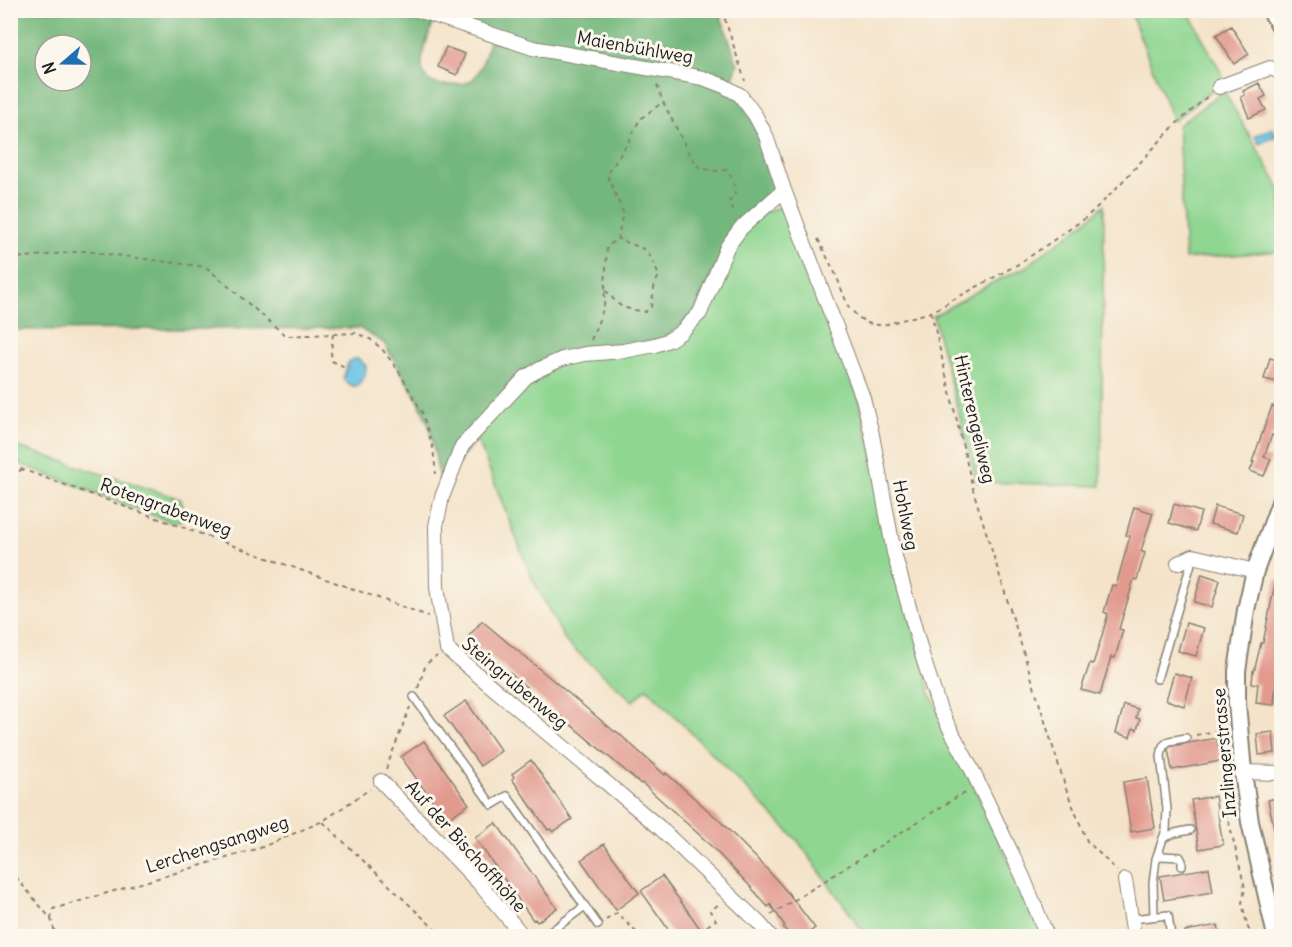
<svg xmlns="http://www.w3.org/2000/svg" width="1292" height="947" viewBox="0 0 1292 947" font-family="Delius,sans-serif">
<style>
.green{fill:#8fd691;stroke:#567956;stroke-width:1.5}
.forest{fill:#73b77b;stroke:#486a4c;stroke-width:1.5;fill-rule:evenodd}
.water{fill:#64c0e2;stroke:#406e7f;stroke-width:1.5}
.building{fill:#e29a8e}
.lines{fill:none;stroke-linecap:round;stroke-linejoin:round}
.service-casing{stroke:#888072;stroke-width:10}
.minor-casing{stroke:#888072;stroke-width:16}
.tertiary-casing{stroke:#888072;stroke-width:20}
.path{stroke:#888072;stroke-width:2;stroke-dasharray:4.5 4.5;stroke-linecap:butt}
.service{stroke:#fff;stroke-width:7}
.minor{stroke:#fff;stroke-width:14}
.tertiary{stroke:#fff;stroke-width:16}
.labels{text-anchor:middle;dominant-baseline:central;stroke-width:6;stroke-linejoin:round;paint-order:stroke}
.street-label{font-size:18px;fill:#1c1c1c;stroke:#fbf7ec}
</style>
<rect width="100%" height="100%" fill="#fbf7ec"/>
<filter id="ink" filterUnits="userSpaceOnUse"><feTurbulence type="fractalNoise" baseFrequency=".0167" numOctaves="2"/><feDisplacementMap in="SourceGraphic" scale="12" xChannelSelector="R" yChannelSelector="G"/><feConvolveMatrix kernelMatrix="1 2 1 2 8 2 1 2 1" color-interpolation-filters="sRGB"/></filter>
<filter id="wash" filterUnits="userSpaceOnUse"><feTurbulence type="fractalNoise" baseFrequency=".008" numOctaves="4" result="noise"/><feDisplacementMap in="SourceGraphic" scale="24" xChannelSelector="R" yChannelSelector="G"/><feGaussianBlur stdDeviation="1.35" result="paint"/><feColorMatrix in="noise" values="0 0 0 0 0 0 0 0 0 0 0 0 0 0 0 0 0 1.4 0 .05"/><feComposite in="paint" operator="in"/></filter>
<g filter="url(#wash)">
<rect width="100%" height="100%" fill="#f4e3c9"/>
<path class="green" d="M1130,11H1188L1225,80L1173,121Z
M1221,93H1225L1281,190V251L1185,259L1178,125Z
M1104,205L1101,486L977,482L933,316L992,283L1024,268L1084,223Z
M781,207L794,233L859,398L930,693L1044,936H866L798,841L647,688L633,701L566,642L531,576L480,446L474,436L526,385L736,240L763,212Z
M15,446L181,499L183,506L181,520L173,523L21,464C15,458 14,454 15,446Z"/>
<path class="forest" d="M10,11H719L738,65L731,82L762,140L778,185L767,198L735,228L693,313L663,339L568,355L508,393L441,487L430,428L419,402L384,343L359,328L11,330ZM436,16L491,35C487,48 483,68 474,78C469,85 456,84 448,85C404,86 427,40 436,16ZM45,45H81V81H45Z"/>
<path class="water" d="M1273,128L1276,136L1259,144L1255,136Z
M354,359H359L366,366L365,376L356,387L348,384L343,379L348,363Z"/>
<g id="blocks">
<path class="building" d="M1231,26L1249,54L1234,64L1216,35Z
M446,47L465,54L457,75L438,67Z
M1259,83L1266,96L1260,99L1266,110L1249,118L1241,97L1245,95L1243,91Z
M1270,358L1281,361V383L1264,379Z
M1272,406L1281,409V438L1272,435L1264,457L1271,459L1264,476L1250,471L1254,462H1252Z
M1174,504L1201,512L1196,531L1169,523Z
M1215,506L1243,514L1238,532L1210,524Z
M1134,507L1153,513L1141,551L1145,553L1141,566L1137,580L1134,579L1119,629L1123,630L1115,658L1111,657L1100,695L1081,690L1090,663L1093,664L1101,639L1108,614L1104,612L1112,585L1116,586L1130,536L1126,535Z
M1202,574L1220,580L1212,607L1194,602Z
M1276,579H1281V656L1280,664L1278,663L1274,705L1256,703L1258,684L1252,683L1253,671L1254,672L1261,643H1263Z
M482,621L615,732L616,731L665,775L666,773L719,820L766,868L789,894L815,928L804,936H791L783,927L785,926L770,904L768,907L749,885L704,839L642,783L641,784L474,643L468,637Z
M1186,623L1204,628L1196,656L1178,651Z
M1174,673L1192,678L1184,706L1166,700Z
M466,701L501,751L480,766L444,716Z
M1124,705L1138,709L1136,718L1140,719L1137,730L1133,728L1130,737L1116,733Z
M1273,732L1275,753L1259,755L1257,734Z
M1217,738L1221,761L1172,770L1168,749L1171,746Z
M424,741L469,804L446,820L401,757Z
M531,760L572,819L553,832L550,829L548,830L512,779L514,777L512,774Z
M1147,778L1155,828L1131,832L1123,782Z
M1215,796L1223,845L1199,849L1191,800Z
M1280,797V800H1281V840L1277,841L1268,800Z
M496,823L557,908L537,922L535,919L533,920L475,838Z
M604,844L639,893L616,910L581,860Z
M1209,868L1213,892L1164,900L1160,876Z
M662,876L692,917L705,936H673L641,891Z
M1218,925L1220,936H1186L1185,931Z"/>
</g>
</g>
<g filter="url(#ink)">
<use href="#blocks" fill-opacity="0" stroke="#888072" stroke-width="1.5"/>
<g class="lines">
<g class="service-casing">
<path id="service" d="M1157,679L1193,557
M414,697L492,805L507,796L598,925
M1163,838L1175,833L1190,830
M1156,859L1162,856L1180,857L1182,861V866
M1154,916L1153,883L1156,859L1166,830L1167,809L1161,756L1163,746L1169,741L1186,738
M1132,919L1168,915L1171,936
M545,936L585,906"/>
</g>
<g class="minor-casing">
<path id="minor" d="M418,10L533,48L703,78L724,86L740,95L755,115L766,136L784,190L863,398L872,435L894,553L923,658L940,710L972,770L1023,877L1047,936
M1219,87L1270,68L1278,71L1282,74
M1178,563L1193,556L1255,571
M1243,772L1282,773
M381,781L478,882L523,936
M1125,880L1134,936
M770,936L759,923L659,827L447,649L437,587L436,526L442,497L462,446L526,377L540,369L562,359L585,354L623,351L655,345L669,340L680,333L700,313L727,247L741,228L784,190"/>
</g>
<g class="tertiary-casing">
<path id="tertiary" d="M1270,10L1282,29
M1276,936L1250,822L1243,772L1237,703V671L1246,610L1255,571L1282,497"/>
</g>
<path class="path" d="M722,10L745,81
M657,85L663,102L690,155L700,168L715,171L727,170L733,179L735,194L729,202L735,214
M818,239L836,275L848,306L858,317L867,323L878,325L887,324L931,312L1022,262L1084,219L1108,197L1175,125L1208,96
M10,256L15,258L85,251L206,267L286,336L356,333L370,339L382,349L398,370L422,412L433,448L436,474
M605,291C611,294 611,297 616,302C622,309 636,310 645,312L651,307L655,283L659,276L651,257L642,248L618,239
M931,312L974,493L1066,789L1087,841L1117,871
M10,320L13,324L11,454L15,464L21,469L428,616
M333,334L331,353L332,361L345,367
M591,340L604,307L607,247L618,238L623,212L607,175L630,139L640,119L663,102
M10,487L21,469
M418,688L426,664L437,656
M1196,735L1216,731L1220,734L1225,750
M1227,768L1224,779L1225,806L1245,888L1242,903L1248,928L1253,936
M386,769L410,707
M323,822L442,936
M10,870L51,919L56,936
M771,915L960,795L967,793
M51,919L53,909L260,848L323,821L370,789
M606,920L617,913L640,936
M692,936L716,920L710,911L719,904"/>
<use href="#service" class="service"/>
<use href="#minor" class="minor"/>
<use href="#tertiary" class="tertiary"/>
</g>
</g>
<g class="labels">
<g class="street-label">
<text transform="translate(635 47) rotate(10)">Maienbühlweg</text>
<text transform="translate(975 419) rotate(77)">Hinterengeliweg</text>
<text transform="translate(166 507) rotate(20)">Rotengrabenweg</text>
<text transform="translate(906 515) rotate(79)">Hohlweg</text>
<text transform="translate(515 683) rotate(40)">Steingrubenweg</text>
<text transform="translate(1224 753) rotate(-95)">Inzlingerstrasse</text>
<text transform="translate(217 844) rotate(-18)">Lerchengsangweg</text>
<text transform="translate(466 846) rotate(48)">Auf der Bischoffhöhe</text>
</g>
</g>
<rect width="1292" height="947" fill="none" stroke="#fbf7ec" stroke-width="36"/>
<g transform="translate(63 63) rotate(250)"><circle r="28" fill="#fbf7ec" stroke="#a29f99" stroke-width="1.5"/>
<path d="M0-4.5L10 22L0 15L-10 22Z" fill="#1f6fb2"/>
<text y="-9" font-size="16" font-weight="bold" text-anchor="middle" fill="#1c1c1c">N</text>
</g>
</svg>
